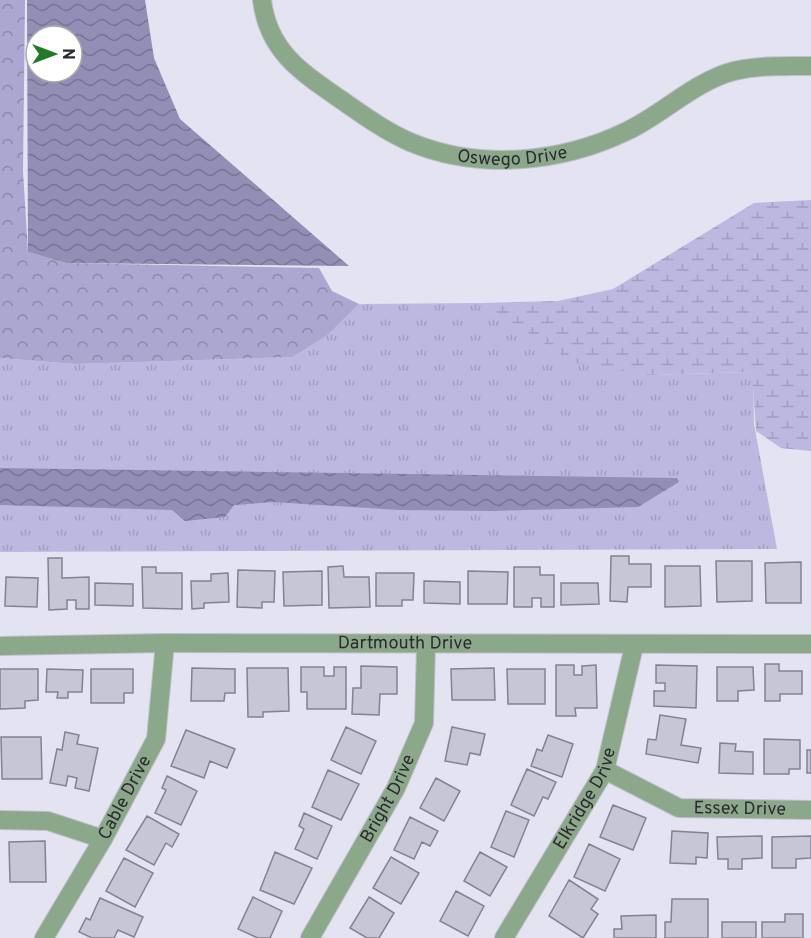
<svg xmlns="http://www.w3.org/2000/svg" width="811" height="938" viewBox="0 0 811 938" font-family="Overpass,sans-serif">
<style>
.grass{fill:url(#grass-tufts)}
.forest{fill:url(#forest-crowns)}
.wetland{fill:url(#wetland-marsh)}
.water{fill:url(#water-waves);fill-rule:evenodd}
.building{fill:#c7c6d5;stroke:#838290;stroke-width:1.5}
.lines{fill:none;stroke-linecap:round;stroke-linejoin:round}
.minor-casing{stroke:#bfbecb;stroke-width:20}
.minor{stroke:#8ba88a;stroke-width:18}
.labels{text-anchor:middle;dominant-baseline:central;stroke-width:4.5;stroke-linejoin:round;paint-order:stroke}
.street-label{font-size:18px;fill:#2b2a30;stroke:#fff}
</style>
<defs>
<pattern id="grass-tufts" width="24" height="20" patternUnits="userSpaceOnUse" patternTransform="scale(1.5)"><rect width="24" height="20" fill="#bcb8df"/><path d="M3 7l-1-3M5 7V3M7 7l1-3M15 17l-1-3M17 17v-4M19 17l1-3" fill="none" stroke="#a29ec0"/></pattern>
<pattern id="forest-crowns" width="20" height="18" patternUnits="userSpaceOnUse" patternTransform="scale(1.5)"><rect width="20" height="18" fill="#aba7d0"/><path d="M2 6a3 3 0 1 1 6 0M12 15a3 3 0 1 1 6 0" fill="none" stroke="#8b88a9"/></pattern>
<pattern id="wetland-marsh" width="20" height="14" patternUnits="userSpaceOnUse" patternTransform="scale(1.5)"><rect width="20" height="14" fill="#bcb8df"/><path d="M1 5h8M5 5V1M11 12h8M15 12V8" fill="none" stroke="#a29ec0"/></pattern>
<pattern id="water-waves" width="16" height="10" patternUnits="userSpaceOnUse" patternTransform="scale(1.5)"><rect width="16" height="10" fill="#928eb6"/><path d="M0 5q4-4 8 0t8 0" fill="none" stroke="#777494"/></pattern>
</defs>
<rect width="100%" height="100%" fill="#e4e3f2"/>
<path class="grass" d="M482,303L524,328L646,375L753,372L754,424L777,549L0,552V358L75,364L293,357L328,335L359,304Z"/>
<path class="forest" d="M0,0H25L23,171L28,252L66,263L319,268L332,291L359,304L328,335L293,357L75,364L0,358Z"/>
<path class="wetland" d="M811,200V451L781,448L756,431L752,372L646,375L575,363L482,303L558,301L613,289L754,203Z"/>
<path class="water" d="M27,0H145L154,58L180,119L349,266L66,263L28,252ZM36,36H72V72H36Z
M0,468L677,478L679,482L638,507L493,511L399,510L273,502L234,505L225,517L185,521L172,510L0,505Z"/>
<path class="building" d="M611,556H629V564H651V587H628L627,602L610,601Z
M48,558H62V578L89,577V609H76V600H67V609L49,610Z
M716,561H752V601L717,602Z
M801,562V603H766L765,563Z
M343,566L344,577H369L370,607L329,608L328,567Z
M665,566H700L701,606L665,607Z
M142,567H156V573H182V609L143,608Z
M514,567H540V575H554V607H541V598H532V607H514Z
M238,570L275,571L274,602H262V608L237,607Z
M322,571V605L284,606L283,572Z
M468,571L508,572L507,604H468Z
M228,573L229,602L204,603V608L192,609L191,581H211V574Z
M376,573H414L413,600H402V606H376Z
M6,577L38,578L37,607L5,606Z
M424,581L460,582V604L424,603Z
M95,583L133,584V606L95,605Z
M561,583H598L599,604L561,605Z
M765,664H779V671H802V694H780V701H765Z
M556,665H574V675H582V666L596,665L597,708H575L576,716H556Z
M656,665L697,666L696,708L654,706V691H665V683H656Z
M361,666L397,667V694H380L379,715L352,714L353,688H361Z
M301,667H324V676H334V667H346V709H307V692H301Z
M717,667H753L754,690L738,691V701H717Z
M192,668L235,669V693H225L224,701H191Z
M247,668H288L289,711L263,712V717H248Z
M494,668L495,700H452L451,669Z
M0,669H38V700L25,701V708L0,709Z
M47,669L83,670L82,692H68V698H57L58,692H46Z
M91,669H133V693H124V703H91Z
M507,669H545V704H508Z
M660,715L686,719L681,745L701,748L698,763L646,754L648,739L656,740Z
M346,727L376,741L361,774L331,760Z
M452,727L485,734L480,755L470,753L467,765L445,761Z
M186,730L235,749L227,768L210,761L204,778L171,766Z
M65,732L79,735L77,744L98,748L89,791L75,788L77,778L68,776L66,786L50,783L57,749L62,750Z
M548,735L573,744L562,777L531,766L537,749L542,751Z
M1,737H41L42,779H2Z
M764,739L800,740V769H789V774H764Z
M720,743L736,744L735,751L753,752V774L719,773Z
M807,750H811V773H807Z
M527,769L556,782L548,799L543,797L534,816L511,805Z
M328,770L359,784L341,820L312,807Z
M167,776L197,791L181,825L155,813L166,790L162,788Z
M436,778L460,791L444,821L420,808Z
M613,805L646,818L633,850L600,837Z
M506,811L529,820L514,857L491,847Z
M304,813L332,826L317,859L295,849L304,829L299,826Z
M147,816L179,834L172,847L166,843L154,865L126,850Z
M410,817L438,831L430,846L422,842L414,859L394,850Z
M672,831L708,833L707,858L696,857V864L670,863Z
M762,836V858L742,859V869H728V859H718L717,837Z
M811,836V858L796,859V868H772V837Z
M45,841L46,882H10L9,842Z
M589,844L620,859L605,891L574,877Z
M275,852L312,868L294,904L260,890Z
M480,852L507,867L490,896L464,881Z
M391,857L419,873L401,904L373,888Z
M124,858L153,873L135,907L106,891Z
M569,880L598,899L591,909L598,914L583,938L549,916Z
M456,891L484,906L468,936L440,921Z
M253,897L282,911L270,938H258L238,929Z
M369,897L394,913L379,938H367L350,928Z
M100,898L143,917L134,937L118,930L114,938H92L79,932L86,918L90,920Z
M672,899H708V938H665V922H671Z
M785,914H803V938H762V922H785Z
M656,915V938H614V929H622L621,916Z
M722,922H756V938H722Z"/>
<g class="lines">
<g class="minor-casing">
<g id="minor">
<path id="s1" d="M262,0C268,51 301,72 340,99C363,115 385,131 410,142C479,171 561,163 627,131C663,114 695,81 734,71C759,65 785,66 811,66"/>
<path id="s2" d="M0,646L165,643L811,644"/>
<path id="s3" d="M605,770L679,808L811,810"/>
<path d="M0,820L48,821L103,839"/>
<path id="s4" d="M44,938L103,839L156,739L165,643"/>
<path id="s5" d="M310,938L396,788L424,723L426,645"/>
<path id="s6" d="M504,938L605,770L634,646"/>
</g>
</g>
<use href="#minor" class="minor"/>
</g>
<g class="labels">
<g class="street-label">
<text stroke="none"><textPath href="#s1" startOffset="318">Oswego Drive</textPath></text>
<text stroke="none"><textPath href="#s2" startOffset="405">Dartmouth Drive</textPath></text>
<text stroke="none"><textPath href="#s4" startOffset="162">Cable Drive</textPath></text>
<text stroke="none"><textPath href="#s5" startOffset="160">Bright Drive</textPath></text>
<text stroke="none"><textPath href="#s6" startOffset="162">Elkridge Drive</textPath></text>
<text stroke="none"><textPath href="#s3" startOffset="144">Essex Drive</textPath></text>
</g>
</g>
<g transform="translate(54 54) rotate(90)"><circle r="28" fill="#ffffff" stroke="#aaaaac" stroke-width="1.5"/>
<path d="M0-4.5L10 22L0 15L-10 22Z" fill="#217a28"/>
<text y="-9" font-size="16" font-weight="bold" text-anchor="middle" fill="#2b2a30">N</text>
</g>
</svg>
